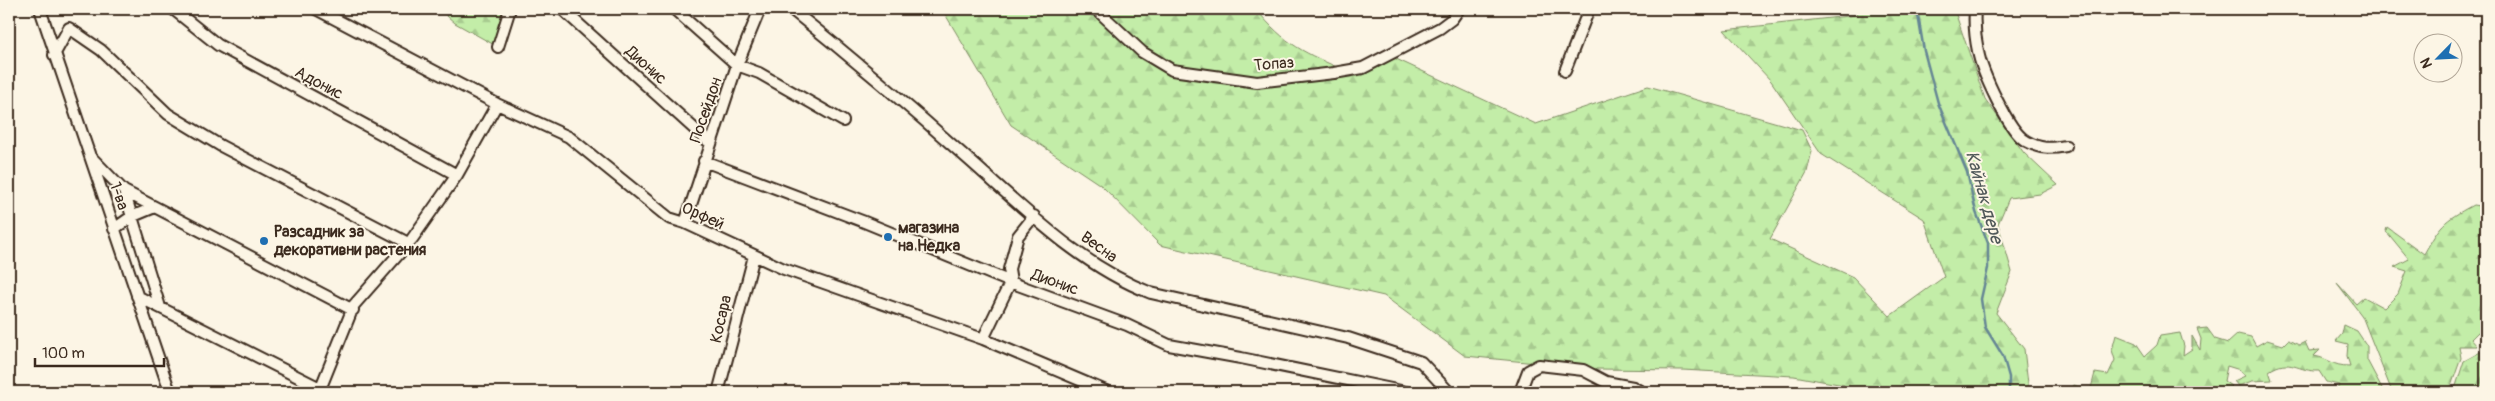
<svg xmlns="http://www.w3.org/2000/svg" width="2495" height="401" viewBox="0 0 2495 401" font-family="Pangolin,sans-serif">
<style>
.forest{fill:url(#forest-firs);stroke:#7f8c63}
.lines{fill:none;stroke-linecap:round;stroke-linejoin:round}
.stream{stroke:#658694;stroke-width:2.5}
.street-casing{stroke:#3b2a1e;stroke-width:14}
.street{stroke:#fcf5e5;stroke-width:10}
.poi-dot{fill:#1f6fb2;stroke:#fcf5e5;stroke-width:2}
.labels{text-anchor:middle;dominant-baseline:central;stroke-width:4;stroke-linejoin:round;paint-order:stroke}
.street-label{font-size:16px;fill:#3b2a1e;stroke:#fcf5e5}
.poi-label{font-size:16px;font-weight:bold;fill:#3b2a1e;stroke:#fcf5e5;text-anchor:start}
.water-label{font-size:18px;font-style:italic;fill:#505859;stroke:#fcf5e5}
</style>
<defs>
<pattern id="forest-firs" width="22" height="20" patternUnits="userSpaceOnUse" patternTransform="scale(1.25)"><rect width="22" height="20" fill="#c3eda8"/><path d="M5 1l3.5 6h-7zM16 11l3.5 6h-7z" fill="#a8cb90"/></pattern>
</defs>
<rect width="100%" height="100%" fill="#fcf5e5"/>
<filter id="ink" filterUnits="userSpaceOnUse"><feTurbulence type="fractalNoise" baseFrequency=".02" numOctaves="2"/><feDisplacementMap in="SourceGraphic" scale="10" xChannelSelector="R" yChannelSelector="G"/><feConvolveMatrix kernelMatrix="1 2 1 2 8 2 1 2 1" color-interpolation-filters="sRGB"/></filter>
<g filter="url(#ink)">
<path class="forest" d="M439,9H499L506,21L498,47L455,23Z
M942,9H1256C1285,45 1305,53 1346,71L1376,60L1394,58L1536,124L1648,86L1802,130L1812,151L1807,172L1770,239L1853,277L1890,316L1944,277L1924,219L1821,154L1771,81L1724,30L1857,15L1856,9H1954L1985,99L2024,153L2058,185L2040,194L2009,198L1998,224L2012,272L1996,313L2024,349L2029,392H1843L1844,385L1794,376L1682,370L1597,369L1465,356L1384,296L1160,245L1102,186L1011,125Z
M2473,205L2486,207V337L2478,332L2471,339L2477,346H2459L2461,358L2449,392H2392L2362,316L2337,283L2356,304L2364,297L2384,308L2398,294L2407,271L2394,267L2409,259L2386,231L2387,227L2424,254C2441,224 2442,222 2473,205Z
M2344,325L2357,331L2367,346V360L2384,392H2336L2339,385L2326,382L2319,371C2298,372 2290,357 2269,371L2272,380L2252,381L2238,386L2234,381L2245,376L2240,370L2227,366L2224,381L2231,386L2225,392H2070L2074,385L2090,392L2095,373L2108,375L2115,360L2112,350L2116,335L2136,343L2145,356L2157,345L2160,336L2180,333L2184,346L2183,355L2192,349V336L2200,350L2201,339L2197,329L2207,328L2215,339L2228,343L2238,334L2251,337L2256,346L2267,340L2283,345L2288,340L2299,345L2305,342L2309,351L2320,350L2314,356C2331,359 2331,366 2350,366L2347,356L2348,344L2336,341L2342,334Z
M2486,349V392H2454L2464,361Z"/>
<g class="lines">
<path class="stream" d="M1917,9L1924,51L1938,103L1967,172L1976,212L1988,243V268L1981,299L1985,327L2003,356L2009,377V392"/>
<g class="street-casing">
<path id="street" d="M40,9L170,392
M173,9L218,45L457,175
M316,9L497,104L569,137L669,218L685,223L784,269L983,339L1108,392
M562,9L710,143
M674,9L737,65L759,73L843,121
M791,9C851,57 910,107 968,159C1024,208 1080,266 1151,293L1348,338L1421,362L1449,392
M1096,9L1142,52L1172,70L1257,82L1334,73L1363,68L1440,28L1452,19L1459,9
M1975,9C1974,22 1975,37 1978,51C1981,70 2009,132 2026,141C2040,149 2050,149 2066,146
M498,47L510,9
M54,55L69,28L101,50L168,114L221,146L408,243
M1565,71L1589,9
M92,158L124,191L353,310
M704,161L862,221L1018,285L1127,325L1169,345L1241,358L1406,392
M124,191L160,307
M685,223L737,65L760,9
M114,229L131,217L155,207
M137,296L322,389
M983,339L1011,281L1009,269L1018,236L1034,216
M319,392L354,305L412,239L457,175L497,104
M716,392L719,389L754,256
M1520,392L1528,371L1539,365L1583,370L1606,382L1633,387L1642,392"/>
</g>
<use href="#street" class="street"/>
</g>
</g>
<g class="poi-dot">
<circle cx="888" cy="237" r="5"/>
<circle cx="264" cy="241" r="5"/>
</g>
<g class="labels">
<g class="street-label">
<text transform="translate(1274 64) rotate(-4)">Топаз</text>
<text transform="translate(646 65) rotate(42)">Дионис</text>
<text transform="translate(319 83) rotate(28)">Адонис</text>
<text transform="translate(706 110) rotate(-71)">Посейдон</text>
<text transform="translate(119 196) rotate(71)">1-ва</text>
<text transform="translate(703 216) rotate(24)">Орфей</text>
<text transform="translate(1099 247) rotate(36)">Весна</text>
<text transform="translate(1055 282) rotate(20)">Дионис</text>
<text transform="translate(721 319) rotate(-77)">Косара</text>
</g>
<g class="poi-label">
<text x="898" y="228">магазина<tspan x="898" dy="18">на Недка</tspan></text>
<text x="274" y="232">Разсадник за<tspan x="274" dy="18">декоративни растения</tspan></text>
</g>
<g class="water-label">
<text transform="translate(1984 197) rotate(74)">Кайнак дере</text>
</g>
</g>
<rect width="2495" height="401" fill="none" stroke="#fcf5e5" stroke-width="30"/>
<rect x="15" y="15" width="2465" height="371" fill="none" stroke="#3b2a1e" stroke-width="2" filter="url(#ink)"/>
<g transform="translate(2438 58) rotate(246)"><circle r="24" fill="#fcf5e5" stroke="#afa495"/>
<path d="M0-4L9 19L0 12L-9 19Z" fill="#1f6fb2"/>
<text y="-8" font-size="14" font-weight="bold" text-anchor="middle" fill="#3b2a1e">N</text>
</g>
<path d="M35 358v8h129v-8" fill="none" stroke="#3b2a1e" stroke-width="2.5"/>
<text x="42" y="358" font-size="15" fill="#3b2a1e" stroke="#fcf5e5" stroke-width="4" paint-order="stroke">100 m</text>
</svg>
